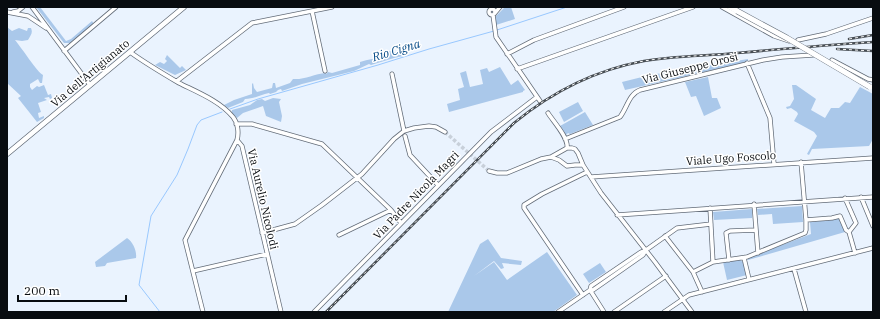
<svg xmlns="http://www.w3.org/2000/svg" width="880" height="319" viewBox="0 0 880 319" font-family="'IBM Plex Serif',serif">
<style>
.green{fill:#aac8ea}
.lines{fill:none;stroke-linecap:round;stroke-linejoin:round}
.stream{stroke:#99c8fe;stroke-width:1}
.minor-tunnel{stroke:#c8d0da;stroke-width:3.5;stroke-dasharray:3.5 2;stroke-linecap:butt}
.minor-casing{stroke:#636c78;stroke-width:5}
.tertiary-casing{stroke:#636c78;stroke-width:6}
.secondary-casing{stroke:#636c78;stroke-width:6}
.minor{stroke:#fff;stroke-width:3.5}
.tertiary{stroke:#fff;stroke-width:4.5}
.secondary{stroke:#fff;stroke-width:5}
.rail-casing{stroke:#464c52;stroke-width:2.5}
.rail{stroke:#fff;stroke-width:1;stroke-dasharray:3;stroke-linecap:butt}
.secondary-bridge-casing{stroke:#636c78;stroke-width:6;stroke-linecap:butt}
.secondary-bridge{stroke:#fff;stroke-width:5}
.labels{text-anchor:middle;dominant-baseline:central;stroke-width:3;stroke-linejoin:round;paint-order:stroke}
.street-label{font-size:11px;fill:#080c10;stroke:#fff}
.water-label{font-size:12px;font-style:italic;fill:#004785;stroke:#fff}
</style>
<rect width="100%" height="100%" fill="#eaf3fe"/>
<path class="green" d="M36,7H40L66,41L71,39L92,21L94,24L70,43H64Z
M505,7H511L515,19L496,25L495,17Z
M7,27L12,31L19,28L27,31L28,28H31C33,33 31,35 28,40L22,41L15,40C21,47 38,73 43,75L42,83H40L38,79L30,84V87L32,90L37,86L39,87L44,85L48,95L51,94L52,98L50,99L49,97L44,98L47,100L38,103L41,112L38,113L39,118L44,116V118L37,122L18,98L21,96L7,83Z
M405,48L408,52L403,56L394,58L371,65L369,64L354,71L302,84L282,91L281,89L278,90L276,92L270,94L269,93C260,95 254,99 245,99L243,102L228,108L224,105L234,100L252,94V84L253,83L254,88L257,92L272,88L273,83H275L276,88L290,83L293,79C304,80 314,74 326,73V74L328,72L332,73L360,65V62C368,59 376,59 385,56V51H393L396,53L400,52L401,49Z
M115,50L118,51L120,54L96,74L92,75L87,74Z
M167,55L180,68L182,66L186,70L175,75L155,65L160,62L164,64L167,61L165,59Z
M748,59V61L735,65L625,90L622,82L650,75Z
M500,67L511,85L518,80L525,90L523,91V92L449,112L447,104L460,100L458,89L464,87L460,73L466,71L470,87L483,84L480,70L487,68L489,72Z
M708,77L712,98H717L721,108L704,116L696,96L691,97L685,82Z
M792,85H796L816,99L811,110L825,118L831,108H839L845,102L850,103L860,87L873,94V139L869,146L812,149L809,155L807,154L817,136L814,132L794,121L798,114L797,112L791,108L787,109L786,107L790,106L794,99Z
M273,98L281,99L279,102L282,116L281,122L266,116L263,106L243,113L237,118L232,113V110L250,105L257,100L262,99L265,101Z
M578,102L583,111L564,122L559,112Z
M585,112L593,125L570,134L568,133L566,135L560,126Z
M802,206L803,222L773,224L772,214L758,215L757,209Z
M752,209V218L714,220L713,212Z
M840,218L845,232L748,260L747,258L811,234L810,222L832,220Z
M127,238C133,242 137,251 136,258L107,263L105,266L96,267L95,262Z
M488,239L501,258L522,261L521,265L502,263L504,268L501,269L494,261L474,276L494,262L507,280L547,252L577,295L553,312H448L480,244Z
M740,260L743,262L747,275L727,280L723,262Z
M600,263L606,272L589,283L583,274Z"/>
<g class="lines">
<path class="stream" d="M497,30L567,7
M230,109L258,99L378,65L429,49L494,31
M160,312L139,285L151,216L177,175L188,149L197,125L201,120L222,112"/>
<path class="minor-tunnel" d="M445,132L489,171"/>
<g class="minor-casing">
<path id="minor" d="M32,7L90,85
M722,7L774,36L789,41
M489 12a3 3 0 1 1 6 0a3 3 0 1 1-6 0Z
M312,11L325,71
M7,12L28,16L46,28
M13,12L18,11L23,7
M495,13L500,7
M493,15L496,37L540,101
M798,40L826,34L873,18
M64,51L116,7
M130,52C145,63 162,73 179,83C197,92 220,101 233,117C238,123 239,133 237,140L185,240L203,312
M507,54L534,40L624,7
M832,60L868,79L873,80
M747,63L770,118L774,164
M517,69L693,7
M392,74L404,131
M177,81L252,23L332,7
M548,113C553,121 569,138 567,148
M236,124H252L322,144L391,210L401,223
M405,136L410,155L438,185
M565,139L620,117C627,108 629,94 640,90L763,60L782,57L813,55
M237,140L242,146L281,312
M551,157L559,160L567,166L575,165H583
M801,162L806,220
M489,171L497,173H507L541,159L551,157L567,148H572L575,149L578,153L583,165L601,193L655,262L692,312
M591,177L873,158
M861,197L873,226
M845,198L856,223L849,232
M754,204L758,253
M710,208L713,262
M617,215L873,197
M262,233L295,224L322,205L362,174L394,139L404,131L414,128L429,126L436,127L445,132
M339,235L391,210
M665,236L693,272L702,292
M646,250L643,255L593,290H590L591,286L641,252L646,250L677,228L711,224
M744,258L749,279
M729,260L726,233L730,231L756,230
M794,269L806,312
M193,271L267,254
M693,272L713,262L747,257L805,233L806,230V220L832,218L840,216L846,230L849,232L855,253
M583,295L524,208V205L542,194L587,172
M314,312L491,132L537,97
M558,312L590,290L604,312
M614,312L666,276
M664,312L689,295L873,248"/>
</g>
<g class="tertiary-casing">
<path id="tertiary" d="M7,154L184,7"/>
</g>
<g class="secondary-casing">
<path id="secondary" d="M730,7L737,11"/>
</g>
<use href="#minor" class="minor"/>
<use href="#tertiary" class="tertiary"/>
<use href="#secondary" class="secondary"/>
<g class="rail-casing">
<path id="rail" d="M849,39L873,35
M837,49L873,51
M326,312L514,123C552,92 595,70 644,61C674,56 706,56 737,53C782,49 828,45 873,42"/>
</g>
<use href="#rail" class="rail"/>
<g class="secondary-bridge-casing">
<path id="secondary-bridge" d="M737,11L787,38L870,87"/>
</g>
<use href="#secondary-bridge" class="secondary-bridge"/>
</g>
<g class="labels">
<g class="street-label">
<text transform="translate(690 68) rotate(-14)">Via Giuseppe Orosi</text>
<text transform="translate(90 73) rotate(-40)">Via dell'Artigianato</text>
<text transform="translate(731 158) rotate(-4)">Viale Ugo Foscolo</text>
<text transform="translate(416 195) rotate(-46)">Via Padre Nicola Magri</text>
<text transform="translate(263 199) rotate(77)">Via Aurelio Nicolodi</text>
</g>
<g class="water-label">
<text transform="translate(396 50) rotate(-17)">Rio Cigna</text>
</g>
</g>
<rect width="880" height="319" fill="none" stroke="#080c10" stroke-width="16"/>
<path d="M18 295v6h108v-6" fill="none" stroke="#080c10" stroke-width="2"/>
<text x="24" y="295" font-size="12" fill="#080c10" stroke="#ffffff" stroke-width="3" paint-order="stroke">200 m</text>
</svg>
